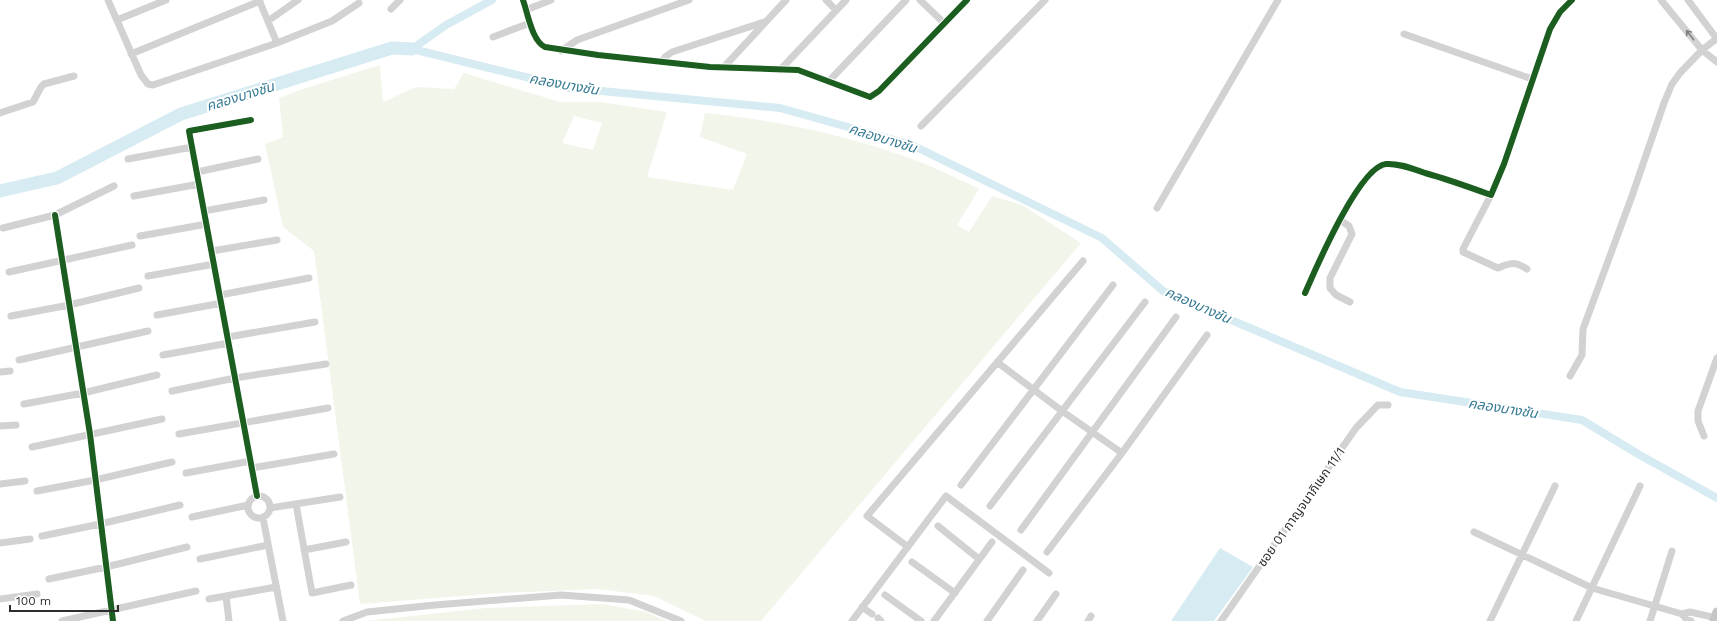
<svg xmlns="http://www.w3.org/2000/svg" width="1717" height="621" viewBox="0 0 1717 621" font-family="'Work Sans','Noto Sans Thai',sans-serif">
<style>
.green{fill:#f1f5ea;fill-rule:evenodd}
.water{fill:#d6ebf2}
.lines{fill:none;stroke-linecap:round;stroke-linejoin:round}
.canal{stroke:#d6ebf2;stroke-width:8}
.river{stroke:#d6ebf2;stroke-width:13}
.minor{stroke:#d2d2d2;stroke-width:7}
.major{stroke:#c5c5c5;stroke-width:9}
.cycleway-casing{stroke:#fff;stroke-width:8}
.cycleway{stroke:#1b5e20;stroke-width:6}
.oneway{stroke:#808080}
.labels{text-anchor:middle;dominant-baseline:central;stroke-width:4;stroke-linejoin:round;paint-order:stroke}
.street-label{font-size:13px;fill:#2d2d2d;stroke:#fff}
.water-label{font-size:14px;font-style:italic;fill:#367b93;stroke:#fff}
</style>
<rect width="100%" height="100%" fill="#fff"/>
<path class="green" d="M380,65L383,102L416,87L454,89L464,73L560,102H600L667,112L647,177L733,190L747,154L700,137L705,113C774,120 844,134 909,158C933,166 956,178 979,189L957,225L969,232L992,196L1022,205L1081,243L761,621H706L654,596L598,589L499,593L360,604L314,251L283,227L265,144L283,137L279,98L303,89ZM574,116L602,123L593,150L562,143Z
M603,604L646,612L667,621H365L486,608Z"/>
<path class="water" d="M1220,548L1253,567L1214,621H1171Z"/>
<g class="lines">
<path class="canal" d="M412,49L570,88L780,108L912,145L1102,238L1163,291L1400,392L1582,420L1638,454L1717,498
M412,49L446,25L492,0"/>
<path class="river" d="M0,191L57,178L181,114L392,48L412,49"/>
<path class="minor" d="M108,0L141,75L148,84L153,85L277,43L332,21L359,3
M259,0L277,43
M523,0C528,14 532,41 545,47L598,55L710,67L798,70L870,97L879,91L967,0
M826,0L836,10
M920,0L944,23
M1661,0L1702,50L1717,62
M1688,0L1717,39
M391,9L400,0
M526,10L551,0
M117,20L166,0
M268,21L298,0
M1404,34L1532,79
M493,37L530,23
M561,51L577,40L689,0
M131,54L260,1
M662,62L665,57L672,52L764,22
M724,67L786,0
M780,70L846,0
M829,81L906,0
M0,113L33,102L41,87L44,84L74,76
M251,120L189,131L257,496
M921,126L1045,0
M128,159L192,147
M197,172L258,159
M1491,195L1463,249V252L1498,268C1511,263 1514,261 1527,269
M134,196L199,184
M1157,208L1278,0
M204,211L264,200
M55,215L90,434L113,621
M1340,220L1349,226L1352,234L1330,278V288L1336,295L1350,302
M3,228L55,215L114,186
M140,236L207,224
M212,251L277,240
M9,272L132,245
M148,276L214,264
M1305,293C1316,268 1359,167 1386,164C1399,163 1413,169 1425,173C1447,179 1469,187 1491,195L1504,164L1550,29L1560,12L1572,0
M220,295L309,278
M157,315L222,303
M11,316L69,305L139,288
M228,337L315,322
M163,355L229,343
M19,360L148,331
M997,362L1062,411L1122,453
M0,372L10,371
M1570,376L1582,355L1583,329L1632,196L1664,103L1672,84L1680,73L1702,50L1716,39
M172,391L235,378L326,364
M24,404L83,393L157,375
M0,426L16,425
M179,434L328,408
M1704,436L1698,421V411L1717,358
M32,447L162,419
M252,468L334,454
M186,473L251,461
M0,484L25,481
M961,485L1113,285
M37,491L95,480L172,462
M248 507a11 11 0 1 1 22 0a11 11 0 1 1-22 0Z
M296,504L312,593L351,585
M990,506L1145,302
M270,508L340,497
M192,517L248,505
M263,518L283,621
M938,526L979,559
M1021,530L1176,317
M1474,532L1592,588L1682,614L1687,620L1691,621
M42,536L100,524L180,505
M0,543L30,539
M908,547L867,516L1083,261
M304,550L346,542
M1047,552L1122,453L1207,335
M200,559L268,545
M912,562L955,593
M49,579L106,567L187,547
M885,595L921,621
M226,596L229,621
M0,599L37,594
M209,599L276,587
M862,607L872,614
M1682,614L1690,612L1717,618
M878,618L881,621
M62,621L196,591
M343,621L367,612L435,605L561,595L629,600L681,621
M852,621L946,496L1049,573
M934,621L992,542
M987,621L1023,570
M1037,621L1056,594
M1088,621L1091,616
M1221,621L1356,428L1378,405H1388
M1490,621L1555,486
M1576,621L1640,486
M1650,621L1672,551"/>
<path class="major" d="M1714,621L1717,612"/>
<g class="cycleway-casing">
<path id="cycleway" d="M523,0C528,14 532,41 545,47L598,55L710,67L798,70L870,97L879,91L967,0
M251,120L189,131L257,496
M55,215L90,434L113,621
M1305,293C1316,268 1359,167 1386,164C1399,163 1413,169 1425,173C1447,179 1469,187 1491,195L1504,164L1550,29L1560,12L1572,0"/>
</g>
<use href="#cycleway" class="cycleway"/>
</g>
<defs><path id="oneway-shaft" d="M-6 0H5M1.5-3L5.5 0L1.5 3" fill="none" stroke-width="1.6" stroke-linecap="round" stroke-linejoin="round"/></defs>
<use class="oneway" href="#oneway-shaft" transform="translate(1690 35) rotate(-128)"/>
<g class="labels">
<g class="street-label">
<text transform="translate(1301 507) rotate(-55)">ซอย 01 กาญจนาภิเษก 11/1</text>
</g>
<g class="water-label">
<text transform="translate(564 84) rotate(10)">คลองบางชัน</text>
<text transform="translate(240 96) rotate(-17)">คลองบางชัน</text>
<text transform="translate(883 138) rotate(17)">คลองบางชัน</text>
<text transform="translate(1198 305) rotate(24)">คลองบางชัน</text>
<text transform="translate(1503 408) rotate(9)">คลองบางชัน</text>
</g>
</g>
<path d="M10 605v6h108v-6" fill="none" stroke="#2d2d2d" stroke-width="2"/>
<text x="16" y="605" font-size="12" fill="#2d2d2d" stroke="#ffffff" stroke-width="3" paint-order="stroke">100 m</text>
</svg>
